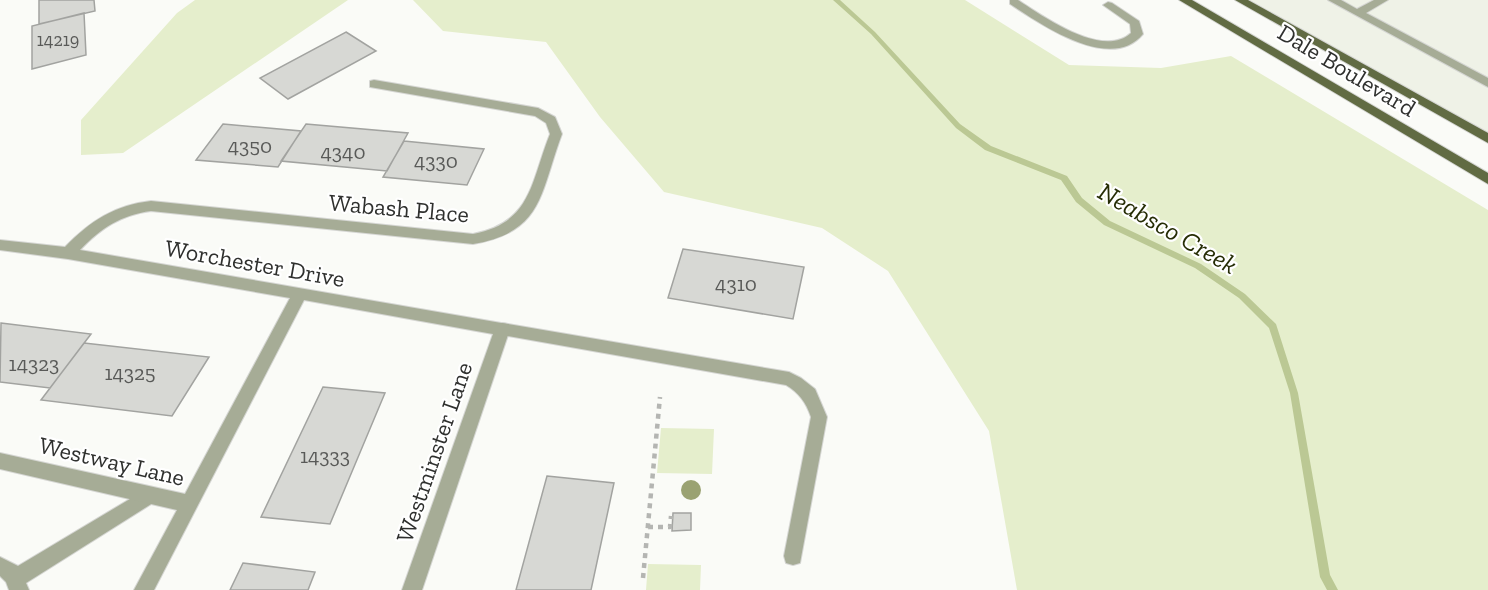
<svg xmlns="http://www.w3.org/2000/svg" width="1488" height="590" viewBox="0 0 1488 590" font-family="'Zilla Slab',serif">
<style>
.built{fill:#eff2e7}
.green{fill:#e5eecc}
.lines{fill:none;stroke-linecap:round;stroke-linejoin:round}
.stream{fill:#bbc894;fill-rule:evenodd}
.building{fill:#d7d8d4;stroke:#a2a3a0;stroke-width:1.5}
.service-casing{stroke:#d5d6d3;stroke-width:2}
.minor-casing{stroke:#d5d6d3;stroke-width:2}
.primary-casing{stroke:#d5d6d3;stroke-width:2}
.path{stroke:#b4b5b2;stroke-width:4.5;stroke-dasharray:5 5;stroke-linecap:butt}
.service{fill:#a6ac96;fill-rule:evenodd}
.minor{fill:#a6ac96;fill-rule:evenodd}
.primary{fill:#616b43;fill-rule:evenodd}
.tree{fill:#9aa272}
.labels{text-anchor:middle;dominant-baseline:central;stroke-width:4.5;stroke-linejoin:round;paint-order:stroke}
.far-number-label{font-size:18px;fill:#595a58}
.number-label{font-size:21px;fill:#595a58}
.street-label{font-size:24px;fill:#2f302e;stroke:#fff}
.water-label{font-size:26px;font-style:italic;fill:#262d05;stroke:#fff}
</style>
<rect width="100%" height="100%" fill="#fafbf7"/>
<path class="built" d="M1243,0H1488V140Z"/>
<path class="green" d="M195,0H348L123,153L81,155V120L177,13Z
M413,0H965L1069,65L1161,68L1231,56L1488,210V590H1017L989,431L888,271L822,228L664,192L600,117L546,42L443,31Z
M661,428L714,429L712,474L657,473Z
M648,564L701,565L700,590H646Z"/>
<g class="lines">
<path class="stream" d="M833,0H840L875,32L960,124L991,146L1067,176L1082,198L1110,221L1201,264L1245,294L1276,324L1298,393L1330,575L1338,590H1327L1320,577L1290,393L1269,328L1239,298L1195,268L1104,225L1076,202L1061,180L985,150L956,128L871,34Z"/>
</g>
<path class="building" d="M39,0H94L95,11L39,24Z
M84,13L86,55L32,69V26Z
M346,32L376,51L288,99L260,78Z
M223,124L301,131L278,167L196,160Z
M306,124L408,133L387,171L281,161Z
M404,141L484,149L467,185L383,177Z
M683,249L804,267L793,319L668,298Z
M1,323L91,334L50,388L0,382Z
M84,343L209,357L172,416L41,400Z
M323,387L385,393L330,524L261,517Z
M547,476L614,483L591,590H516Z
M673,513H691V530L672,531Z
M243,563L315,572L308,590H230Z"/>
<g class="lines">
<g class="service-casing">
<path id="service" d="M1010,0H1018C1044,17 1103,59 1131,33L1130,24L1103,5L1108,2L1112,3L1139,21L1143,34C1111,73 1042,25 1010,4Z
M1328,0H1341L1357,9L1374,0H1388L1366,13L1488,78V87Z
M502,323L789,372L801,378L815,389L827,417L800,563L793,565L786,563L784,556L811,417C806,402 799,393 786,385L502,335L497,334L494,329L497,324Z
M150,487L156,489L159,495L156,501L26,583L29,590H9L6,582L0,576V557L18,566Z"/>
</g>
<g class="minor-casing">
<path id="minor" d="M374,80L538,108L555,117L562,134C540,192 544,232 473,244L151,211C121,215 101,228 80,250L507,324L510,329L422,590H402L493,334L304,300L154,590H134L177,510L0,469V453L185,494L290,298L68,259L0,250V240L65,247C90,221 115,205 151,201L473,234C532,223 531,181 550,134L546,123L535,116L370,87V81Z"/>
</g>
<g class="primary-casing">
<path id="primary" d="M1179,0H1192L1488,173V184Z
M1235,0H1248L1488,133V143Z"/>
</g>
<path class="path" d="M648,527H670L671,516
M643,578L660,397"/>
<use href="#service" class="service"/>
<use href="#minor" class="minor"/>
<use href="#primary" class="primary"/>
</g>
<circle class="tree" cx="691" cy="490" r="10"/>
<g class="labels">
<g class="far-number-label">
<text x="58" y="40">14219</text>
</g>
<g class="number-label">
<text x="250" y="145">4350</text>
<text x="343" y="151">4340</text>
<text x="436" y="160">4330</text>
<text x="736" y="283">4310</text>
<text x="34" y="363">14323</text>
<text x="130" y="372">14325</text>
<text x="325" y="455">14333</text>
</g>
<g class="street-label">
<text transform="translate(1347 70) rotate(31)">Dale Boulevard</text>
<text transform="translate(399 208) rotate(5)">Wabash Place</text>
<text transform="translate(255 263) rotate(10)">Worchester Drive</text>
<text transform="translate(434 452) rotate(-71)">Westminster Lane</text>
<text transform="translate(112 461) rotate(13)">Westway Lane</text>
</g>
<g class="water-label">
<text transform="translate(1168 228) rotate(30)">Neabsco Creek</text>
</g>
</g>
</svg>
